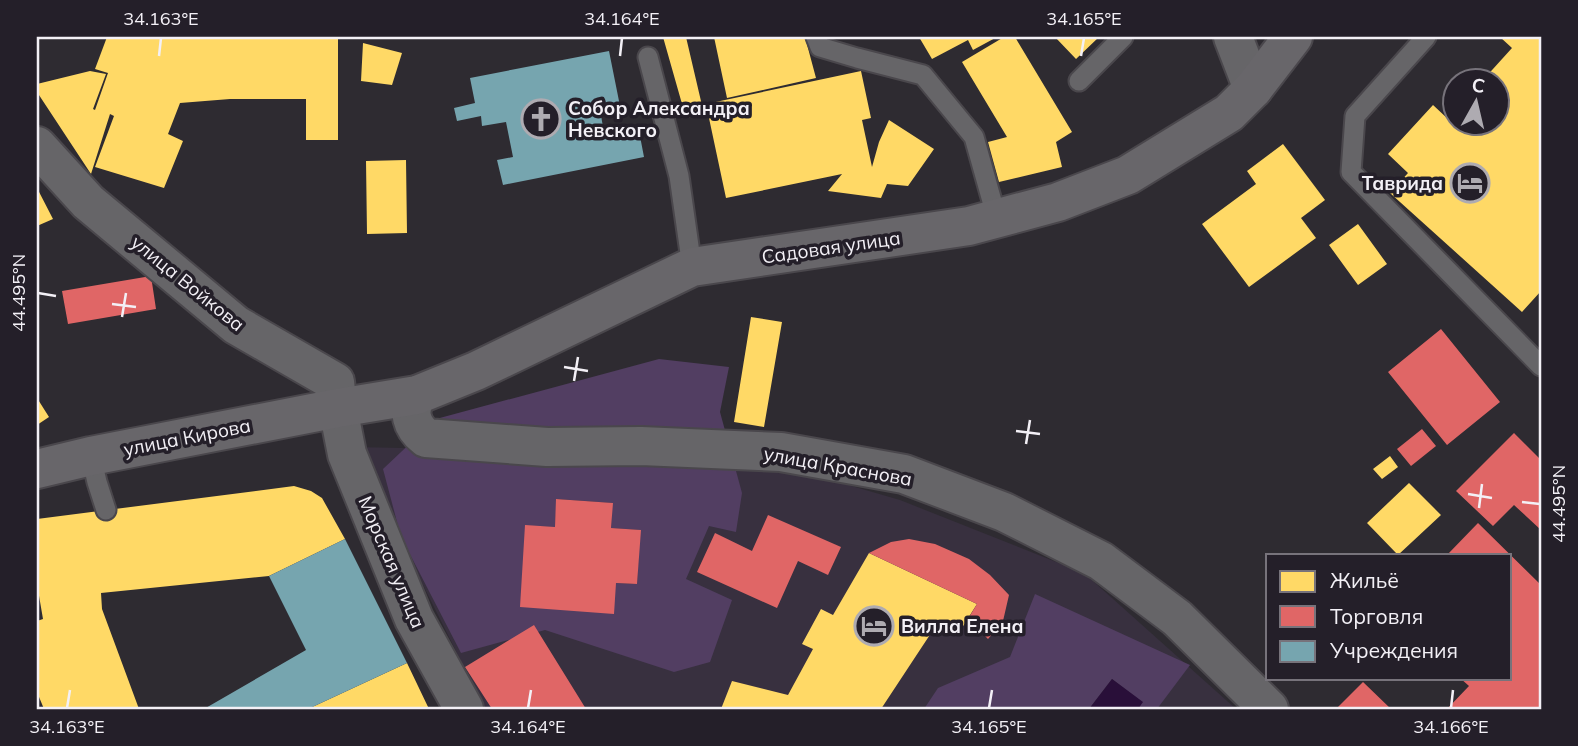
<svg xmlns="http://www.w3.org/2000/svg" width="1578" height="746" viewBox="0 0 1578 746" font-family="Mulish,sans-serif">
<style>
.built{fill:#38303f}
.green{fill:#523e62;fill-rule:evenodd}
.water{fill:#290f39}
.homes{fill:#ffd966}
.shops{fill:#e06666}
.public{fill:#76a5af}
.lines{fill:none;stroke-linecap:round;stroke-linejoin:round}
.service-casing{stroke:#4a474c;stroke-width:23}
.minor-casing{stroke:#4a474c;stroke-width:42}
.tertiary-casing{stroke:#4a474c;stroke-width:42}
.primary-casing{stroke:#4a474c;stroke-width:42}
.service{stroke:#666568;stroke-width:19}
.minor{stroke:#666568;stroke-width:38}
.tertiary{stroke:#666568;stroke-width:38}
.primary{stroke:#68666a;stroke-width:38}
.ticks{fill:none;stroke:#f3f0f6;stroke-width:2.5}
.labels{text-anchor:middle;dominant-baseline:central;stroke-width:7;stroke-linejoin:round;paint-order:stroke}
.poi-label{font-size:19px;font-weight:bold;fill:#f3f0f6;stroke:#241f29;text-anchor:start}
.street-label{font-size:19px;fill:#f3f0f6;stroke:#241f29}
.neatline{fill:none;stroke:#f3f0f6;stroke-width:2.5}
.ticks-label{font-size:18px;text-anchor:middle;fill:#f3f0f6}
</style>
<rect width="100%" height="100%" fill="#2e2b31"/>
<path class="built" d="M354,447L745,455L900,500L1084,573L1236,709H485Z"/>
<path class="green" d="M659,359L729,367L720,412L742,493L736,532L709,526L686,579L732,600L710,662L674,672L545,630L461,653L401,537L383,469L436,419ZM557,499L612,503L611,528L640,530L637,584L616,583L525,526L555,527Z
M1035,594L1190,665L1157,709H1138L1142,702L1112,679L1089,709H924L938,688L1010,657Z"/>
<path class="water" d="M1112,679L1143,702L1138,709H1089Z"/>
<path class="homes" d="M107,37H338V140H306V99H230L180,103L168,134L183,141L164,188L95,167L114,116L110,114L91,174L37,92V84L90,71L106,74L93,109L95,110L108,73L95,69Z
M663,37H686L704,114L686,118Z
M714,37H805L816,78L727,98Z
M919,37H997L973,50L968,40L932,59Z
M1004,37H1015L1072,132L1056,142L1062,167L999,182L988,142L1007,137L962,62Z
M1055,37H1099L1076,59Z
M1500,37H1541V291L1522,312L1390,193L1408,173L1388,154L1433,105L1448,119L1456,111V122H1498V80H1483L1512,48Z
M363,43L402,53L392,85L361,81Z
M861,71L871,118L862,120L872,167L879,142L889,120L934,149L908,186L887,184L881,198L828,191L842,174L726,198L706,104Z
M1283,144L1325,200L1301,218L1316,238L1249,287L1202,224L1256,184L1247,171Z
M406,160L407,233L367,234L366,161Z
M37,188L53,219L37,226Z
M1358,224L1387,264L1358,285L1329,245Z
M751,317L782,322L764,427L734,422Z
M37,398L49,417L37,425Z
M1390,456L1398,467L1382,479L1373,469Z
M1409,483L1441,515L1398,555L1367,523Z
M294,486L311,491L322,498L345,539L269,576L101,593L102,609L139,709H44L37,692V621L43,619L37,584V519Z
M869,553L977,604L960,631L939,621L881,709H721L732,681L788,695L813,649L802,644L821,609L833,615Z
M407,663L429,709H308Z"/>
<path class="shops" d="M151,276L156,309L68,324L62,291Z
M1441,329L1500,402L1447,445L1388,372Z
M1422,429L1436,446L1411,466L1397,449Z
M1514,433L1541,460V530L1514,505L1493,526L1456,491Z
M556,499L613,503L611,528L641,530L637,584L616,583L614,614L520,607L525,525L555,527Z
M768,515L841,547L828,575L798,561L777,608L697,572L715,533L752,551Z
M1478,523L1541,585V709H1447L1469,686L1460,678H1510V555H1447Z
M909,539L935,544L969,559L990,575L1009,595L1003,621L988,639L968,619L977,604L869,553L891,542Z
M534,625L586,709H492L465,667Z
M1363,682L1391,709H1336Z"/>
<path class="public" d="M609,51L620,106L600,110L605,138L639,131L644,157L503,185L497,160L513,157L506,122L482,126L481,116L457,121L454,108L475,103L470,78Z
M345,539L407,663L308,709H204L306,650L269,576Z"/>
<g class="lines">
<g class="service-casing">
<path id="service" d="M816,37L820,47L857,58L923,75L974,137L997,219
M1426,37L1355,116L1351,172L1541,366
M648,57L679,176L692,267
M1079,81L1123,37
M91,456L97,482L106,510"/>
</g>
<g class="minor-casing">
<path id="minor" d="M1233,37L1253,89
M417,395C407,411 411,426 426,438L547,447L641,446L781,452L904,474L1004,512L1101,561L1177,618L1269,709
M338,408L347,454L414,619L464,709"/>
</g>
<g class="tertiary-casing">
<path id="tertiary" d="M37,146L88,202L236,325L335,382L338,408"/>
</g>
<g class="primary-casing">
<path id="primary" d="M37,469L91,456L338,408L417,395L476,371L692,267L969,226L1058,202L1128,175L1229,113L1253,89L1293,37"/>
</g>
<use href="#service" class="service"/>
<use href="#minor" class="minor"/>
<use href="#tertiary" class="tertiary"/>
<use href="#primary" class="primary"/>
</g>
<path class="ticks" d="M159,56L161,38M620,56L622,38M1081,56L1084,38M38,293L56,296M112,304L136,307M122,317L126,293M564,367L588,371M574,381L578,357M1016,431L1040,434M1026,444L1030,420M1468,494L1492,498M1522,502L1540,504M1479,508L1482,484M67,708L70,690M528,708L531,690M989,708L992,690M1451,708L1453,690"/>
<defs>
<g id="church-ring" transform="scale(2.0125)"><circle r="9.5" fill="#241f29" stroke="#aeabb1" stroke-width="1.5"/><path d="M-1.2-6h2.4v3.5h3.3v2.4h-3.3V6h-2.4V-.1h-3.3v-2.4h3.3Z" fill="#aeabb1"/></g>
<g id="hotel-ring" transform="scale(2.0125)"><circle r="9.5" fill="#241f29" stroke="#aeabb1" stroke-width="1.5"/><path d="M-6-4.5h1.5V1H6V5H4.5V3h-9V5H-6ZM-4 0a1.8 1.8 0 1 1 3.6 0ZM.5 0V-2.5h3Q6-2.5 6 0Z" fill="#aeabb1"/></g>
</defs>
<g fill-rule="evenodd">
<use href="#church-ring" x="541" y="119"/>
<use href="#hotel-ring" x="1470" y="183"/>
<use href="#hotel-ring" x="874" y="626"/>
</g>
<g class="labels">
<g class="poi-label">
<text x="568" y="108">Собор Александра<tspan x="568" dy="22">Невского</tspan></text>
<text x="1443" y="183" text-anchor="end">Таврида</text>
<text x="901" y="626">Вилла Елена</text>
</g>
<g class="street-label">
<text transform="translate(831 247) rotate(-8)">Садовая улица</text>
<text transform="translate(188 283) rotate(39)">улица Войкова</text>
<text transform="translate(187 437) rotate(-11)">улица Кирова</text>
<text transform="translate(838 466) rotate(10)">улица Краснова</text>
<text transform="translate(392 562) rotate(67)">Морская улица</text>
</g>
</g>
<rect width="1578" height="746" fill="none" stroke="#241f29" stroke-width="77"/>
<rect x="1266" y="554" width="245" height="126" fill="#241f29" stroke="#77737b" stroke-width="2"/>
<rect x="1280" y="571" width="35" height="21" fill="#ffd966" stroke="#77737b" stroke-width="2"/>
<text x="1330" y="588" font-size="21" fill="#f3f0f6">Жильё</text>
<rect x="1280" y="606" width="35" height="21" fill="#e06666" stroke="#77737b" stroke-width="2"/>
<text x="1330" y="624" font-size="21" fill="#f3f0f6">Торговля</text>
<rect x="1280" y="641" width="35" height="21" fill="#76a5af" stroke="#77737b" stroke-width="2"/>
<text x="1330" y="658" font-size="21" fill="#f3f0f6">Учреждения</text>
<g transform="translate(1476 102) rotate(8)"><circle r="33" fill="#241f29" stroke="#77737b" stroke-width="2"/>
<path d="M0-5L12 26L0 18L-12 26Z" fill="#aeabb1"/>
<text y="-10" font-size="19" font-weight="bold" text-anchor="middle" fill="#f3f0f6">С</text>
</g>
<rect x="38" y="38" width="1502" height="670" class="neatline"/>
<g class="ticks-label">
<text x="161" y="25">34.163°E</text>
<text x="622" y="25">34.164°E</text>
<text x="1084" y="25">34.165°E</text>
<text transform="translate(19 293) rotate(-90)" y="6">44.495°N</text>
<text transform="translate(1559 504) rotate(-90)" y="6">44.495°N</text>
<text x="67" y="733">34.163°E</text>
<text x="528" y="733">34.164°E</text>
<text x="989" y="733">34.165°E</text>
<text x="1451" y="733">34.166°E</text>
</g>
</svg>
